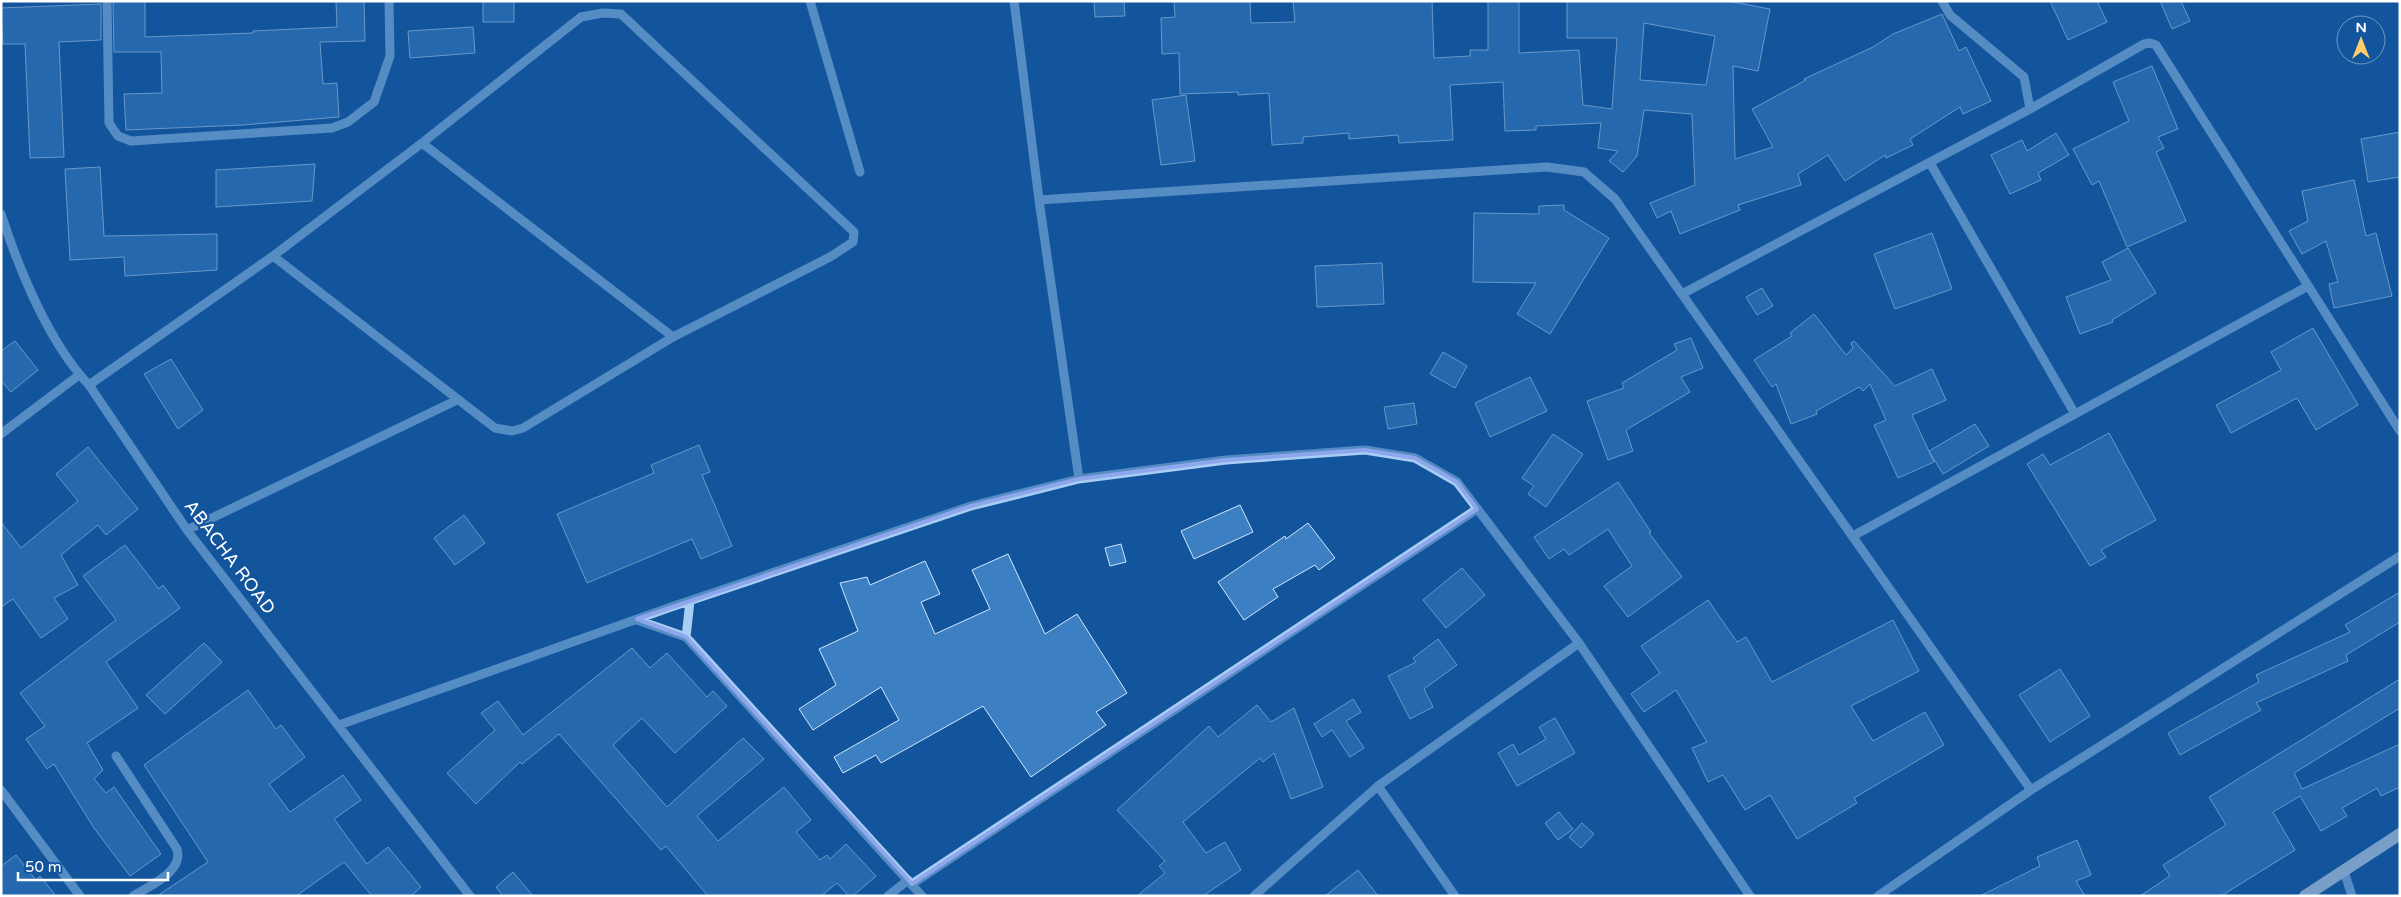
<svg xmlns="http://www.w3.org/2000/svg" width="2401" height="897" viewBox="0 0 2401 897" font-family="'Varela Round',sans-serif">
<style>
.building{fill:#3c7fc3;stroke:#d1e7fd;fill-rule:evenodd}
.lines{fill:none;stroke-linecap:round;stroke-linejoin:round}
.minor{stroke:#a9cef4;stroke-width:9}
.major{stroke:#f5f9ff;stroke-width:12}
.marked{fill:none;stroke:#8ea6ec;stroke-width:4;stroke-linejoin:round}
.labels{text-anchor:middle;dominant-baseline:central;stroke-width:4.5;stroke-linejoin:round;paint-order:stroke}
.street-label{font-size:18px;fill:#fff;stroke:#13559c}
</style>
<rect width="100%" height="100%" fill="#13559c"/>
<path class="building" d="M117,1H145V37L253,33V31L337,27L336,1H364L365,41L320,42L323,84L337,83L339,117L243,125L126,130L124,94L162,93L161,52H114L113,3Z
M483,1H514V22H483Z
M1094,1H1124L1125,16L1095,17Z
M1174,1H1250L1251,23L1295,22L1293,1H1432L1434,58L1470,56V50H1488V1H1519V53L1579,50L1583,105L1612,109L1617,38H1567V1H1728L1770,9L1758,71L1733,66L1735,159L1773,147L1752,109L1806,80L1804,79L1873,47L1893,34L1942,14L1959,51L1966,47L1991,101L1963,114L1960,107L1910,139L1913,145L1886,158L1885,155L1845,181L1828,155L1798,174L1801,185L1738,205L1740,210L1680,234L1671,211L1657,218L1650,203L1695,185L1692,114L1644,110L1637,156L1623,172L1609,161L1618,151L1598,148L1601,123L1536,126V130L1505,131L1503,82L1450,85L1453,140L1399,143L1398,135L1349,139V133L1303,137V143L1272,145L1269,93L1238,95V92L1180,94L1179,53L1162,54L1161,18L1175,17ZM1644,23L1715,36L1706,85L1640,80Z
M2050,1H2097L2107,22L2068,40Z
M2160,1H2181L2190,21L2172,29Z
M101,4V40L59,42L64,157L30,158L25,44H3L1,8Z
M473,27L475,53L410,58L408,31Z
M2152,66L2178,129L2158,137L2164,148L2156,152L2186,221L2127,247L2099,181L2092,185L2073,149L2129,121L2113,82Z
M1186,95L1195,161L1161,165L1152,100Z
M2400,132V177L2368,182L2361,139Z
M2056,133L2069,155L2038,173L2041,180L2010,194L1991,155L2022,140L2027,151Z
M315,164L312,201L216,207V170Z
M100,167L104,236L217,234V270L125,276L124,257L70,260L65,169Z
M2354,180L2366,236L2376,233L2392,296L2334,308L2329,284L2338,282L2326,241L2302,254L2289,231L2308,221L2302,191Z
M1564,205V210L1609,238L1550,334L1517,314L1536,283L1473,282L1474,213L1539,214V206Z
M1932,233L1952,289L1895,309L1874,254Z
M2128,248L2156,293L2112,320L2113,322L2080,334L2066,297L2111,280L2102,262Z
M1382,263L1384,304L1317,307L1315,266Z
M1762,288L1773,306L1757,315L1746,297Z
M1814,314L1846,355L1853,348L1851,343L1854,341L1895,386L1932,369L1946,400L1912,415L1934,462L1898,478L1874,425L1886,420L1870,384L1863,391L1859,387L1816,411L1817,414L1791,424L1776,384L1772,387L1754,360L1792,336L1790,333Z
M2313,328L2358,405L2316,430L2297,398L2231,433L2216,405L2281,370L2271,352Z
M1691,338L1703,368L1681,377L1690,392L1626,430L1633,451L1608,460L1587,401L1624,388L1622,383L1677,350L1674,344Z
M15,341L38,370L11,392L1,381V351Z
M1443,352L1467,366L1455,388L1430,374Z
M171,359L203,410L178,429L144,374Z
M1530,377L1547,411L1490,437L1475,403Z
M1414,403L1417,424L1388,429L1384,407Z
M1975,424L1989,446L1943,474L1929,451Z
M2109,433L2156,520L2101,550L2106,557L2090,566L2027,464L2043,454L2050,465Z
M1553,434L1583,454L1546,507L1528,494L1534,486L1522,478Z
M699,445L710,472L702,475L732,546L701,559L692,539L587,583L557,514L654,473L651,465Z
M88,447L138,509L106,535L98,525L61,555L78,585L54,598L68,619L41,638L13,599L1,607V522L21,548L78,501L56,474Z
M1618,482L1651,532L1649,533L1682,577L1628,617L1604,586L1632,566L1608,529L1569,555L1564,549L1549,559L1534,537Z
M1240,505L1253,532L1194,559L1181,531Z
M464,515L485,543L455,565L434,538Z
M1308,523L1335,558L1319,570L1315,565L1273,589L1278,597L1244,620L1218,582L1285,536L1286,539Z
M1121,544L1126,562L1110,566L1105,548Z
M125,545L159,589L163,585L180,608L106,662L138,708L87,743L103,770L94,779L106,793L114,787L161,854L130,876L94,828L54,764L47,769L26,739L45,726L20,693L116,620L83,576Z
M1008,554L1045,634L1077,614L1127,693L1096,712L1106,725L1031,777L983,706L881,763L876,755L843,773L834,757L899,720L881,687L813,730L799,709L836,685L819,649L858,631L840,583L867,577L870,585L925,561L940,594L921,602L935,634L990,609L972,570Z
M1462,568L1485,595L1446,628L1423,600Z
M2400,592V622L2346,655L2348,661L2256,703L2261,710L2180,755L2168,733L2259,682L2256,675L2350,632L2345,625Z
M1708,600L1737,642L1746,637L1772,682L1893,620L1919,671L1851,706L1873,741L1925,712L1944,745L1854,798L1857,803L1797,839L1770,795L1745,810L1723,775L1708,782L1692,748L1707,742L1676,690L1644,712L1631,694L1660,673L1641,646Z
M1438,639L1457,665L1424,689L1433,707L1410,719L1388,676L1416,662L1413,658Z
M204,643L222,662L165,714L146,695Z
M632,648L650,668L667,653L707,697L713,691L727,706L675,753L642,718L613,745L667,807L743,738L764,759L697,816L718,841L784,787L811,820L796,832L820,860L827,855L830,859L846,844L876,876L853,896H849L837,883L821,896H708L666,846L661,850L559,734L522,764L520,762L476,804L447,773L495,730L481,713L498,701L523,735Z
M2060,669L2090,716L2050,742L2019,695Z
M2400,679V708L2294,773L2302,789L2400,744V787L2381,796L2377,788L2342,808L2347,816L2321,831L2300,796L2273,812L2295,850L2221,896H2140L2170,876L2163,865L2226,825L2209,797Z
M248,690L276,729L281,725L305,757L269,784L290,812L343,775L361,800L334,819L367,864L388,847L421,887L411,896H372L344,862L296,896H157L208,862L144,765Z
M1353,699L1361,712L1346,721L1364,748L1350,757L1332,730L1322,737L1314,724Z
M1257,705L1271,722L1294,708L1323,787L1291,799L1274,753L1263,762L1260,758L1183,822L1206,853L1225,842L1241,870L1203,896H1137L1165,873L1159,866L1165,861L1117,810L1209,726L1218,737Z
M1555,718L1575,753L1517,786L1498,753L1513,744L1519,755L1546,739L1539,727Z
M1559,812L1573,829L1558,840L1545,823Z
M1582,823L1594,834L1581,848L1569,837Z
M2077,840L2091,875L2076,881L2085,896H1980L2040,866L2037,857Z
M16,855L36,880L40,876L56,896H1V866Z
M1358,870L1378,896H1325Z
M513,872L533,896H503L496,887Z"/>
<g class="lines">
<path class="minor" d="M107,1L109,123L118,136L131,141L332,128L348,122L374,102L390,56L389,1
M810,1L860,172
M1014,1L1039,200L1079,479
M1942,1L1950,15L2024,77L2030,109
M422,143L673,337
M1930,163L2075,414
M1039,200L1547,167L1584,172L1615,199L2031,790
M1,214C19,269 49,343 89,385L187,530L470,896
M1682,294L2030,109L2144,44L2150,43L2156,45L2400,431
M89,385L273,256L422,143L581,17L603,13L621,14L854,232L853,242L830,257L673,337L523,428L512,431L495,428L273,256
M1,434L79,375
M187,530L457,400
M1853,536L2308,286
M690,601L686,637L922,896
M637,620L686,637
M339,725L671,607L971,506L1079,479L1226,460L1365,450L1415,458L1457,482L1579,643L1750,896
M116,756L177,849C184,872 149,886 133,896
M1378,786L1455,896
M1,790L80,896
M2344,871L2352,896
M912,884L1477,509
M888,896L908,880
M1254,896L1378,786L1579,643
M1878,896L2031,790L2400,556"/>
<path class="major" d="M2305,896L2400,834"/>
</g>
<path d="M0 0H2401V897H0ZM1365,450L1415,458L1457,482L1477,509L912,884L686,637L637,619L971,506L1079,479L1226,460Z" fill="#13559c" fill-opacity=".55" fill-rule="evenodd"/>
<path class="marked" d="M1365,450L1415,458L1457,482L1477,509L912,884L686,637L637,619L971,506L1079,479L1226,460Z"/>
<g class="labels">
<g class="street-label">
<text transform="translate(230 557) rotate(53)">ABACHA ROAD</text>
</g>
</g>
<rect width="2401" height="897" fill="none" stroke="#ffffff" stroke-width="5"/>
<g transform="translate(2361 40)"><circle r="24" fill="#13559c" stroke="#7199c4"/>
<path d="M0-4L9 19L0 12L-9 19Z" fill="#ffcd6b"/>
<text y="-8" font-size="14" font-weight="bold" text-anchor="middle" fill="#ffffff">N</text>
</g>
<path d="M18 872v8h150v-8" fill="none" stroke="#ffffff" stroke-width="2.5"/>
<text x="25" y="872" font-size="15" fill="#ffffff" stroke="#13559c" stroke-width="4" paint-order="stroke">50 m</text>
</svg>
